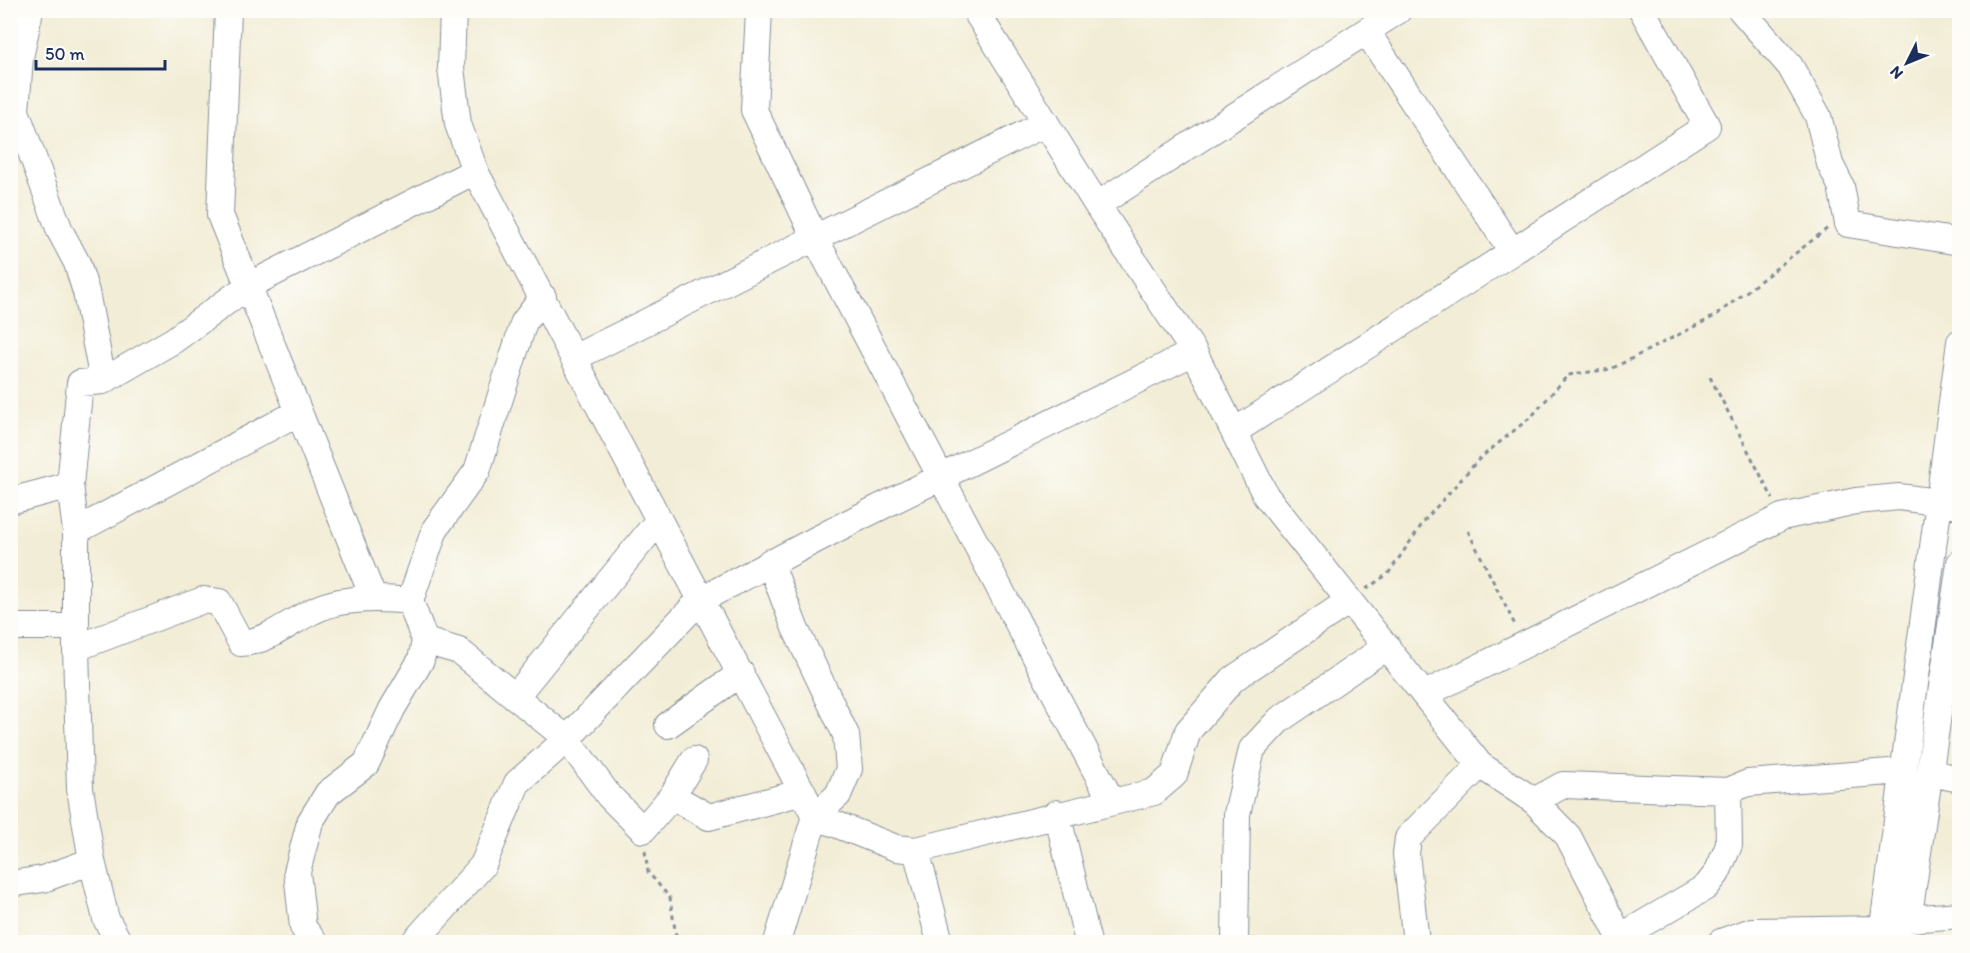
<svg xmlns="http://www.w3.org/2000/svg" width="1970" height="953" viewBox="0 0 1970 953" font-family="Itim,sans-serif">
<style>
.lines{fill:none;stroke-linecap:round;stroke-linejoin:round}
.minor-casing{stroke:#868e9a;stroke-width:28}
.path{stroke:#868e9a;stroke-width:3;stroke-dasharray:4.5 4.5;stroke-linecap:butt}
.minor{stroke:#fff;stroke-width:26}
</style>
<rect width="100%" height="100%" fill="#fdfcf7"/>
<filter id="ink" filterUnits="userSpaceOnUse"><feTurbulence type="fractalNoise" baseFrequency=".0167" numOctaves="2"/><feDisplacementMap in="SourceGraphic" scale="12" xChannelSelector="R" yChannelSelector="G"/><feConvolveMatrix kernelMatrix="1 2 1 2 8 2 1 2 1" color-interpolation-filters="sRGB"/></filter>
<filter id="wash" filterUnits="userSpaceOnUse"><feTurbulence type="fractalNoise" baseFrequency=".008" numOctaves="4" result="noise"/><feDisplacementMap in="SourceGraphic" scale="24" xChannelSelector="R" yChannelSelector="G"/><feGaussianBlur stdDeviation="1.35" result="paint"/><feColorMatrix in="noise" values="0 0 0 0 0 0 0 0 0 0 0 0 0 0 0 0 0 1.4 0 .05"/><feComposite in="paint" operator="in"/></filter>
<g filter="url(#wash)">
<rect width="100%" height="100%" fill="#f2edd6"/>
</g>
<g filter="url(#ink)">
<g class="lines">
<g class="minor-casing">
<path id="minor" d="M30,10L20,58L16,111L60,231L77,263L86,292L103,381
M228,10L220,215L373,597
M453,10L451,68L458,124L475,171L815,816L896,848L916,850L1154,792L1174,775L1188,731L1233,679L1349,601
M759,10L754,110L816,240L1111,800
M975,10L1097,205L1194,352L1266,496L1480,765L1534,801L1568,836L1620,937L1619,942
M1741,10L1790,66L1818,116L1830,164L1841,186L1848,224L1960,242
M1367,32L1512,251
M1097,205L1399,10
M543,297L524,322L477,471L435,529L410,601L425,641L459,651L567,739L609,796L643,830L672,796L694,760
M574,358L1046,123
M1235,431L1707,126L1642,10
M10,501L70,485
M76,531L297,413
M770,562L795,628L846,735L849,769L838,795L815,816L777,942
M10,627H76
M76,648L203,600L219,602L241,643C269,641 288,623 313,611C340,597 381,598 410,601
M1425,694L1782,517L1856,501L1899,497L1960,505
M515,697L658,521
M668,725L741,673
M1931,773L1960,779
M672,796L709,817L803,792
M1534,801L1563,785L1728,791L1748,783L1903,771
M1057,813L1088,942
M916,850L940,942
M10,884L43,879L92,861
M1908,919L1960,915
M1620,937L1706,887L1717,873L1729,845L1728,791
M119,942L106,919L92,861L80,789L76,648V531L70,485L80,383L103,381L174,340L248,286L475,171
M314,942L303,927L297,872L310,822L328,793L366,764L392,709L421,660L425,641
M414,942L483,865L517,783L567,739L700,600L850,522L1194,352
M1235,942L1237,814L1252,749L1279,720L1387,646
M1416,942L1406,854L1408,838L1480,765
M1721,942L1752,931L1883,929
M1881,942L1960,342
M1905,942L1960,563"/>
</g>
<path class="path" d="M1710,377L1773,499
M1468,531L1515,625
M1366,589L1388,574L1425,520L1479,459L1532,416L1568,375L1611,369L1715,316L1828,228
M645,851L648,872L670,898L677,942"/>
<use href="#minor" class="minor"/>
</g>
</g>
<rect width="1970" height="953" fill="none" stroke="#fdfcf7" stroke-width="36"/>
<g transform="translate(1907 63) rotate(227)" stroke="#fdfcf7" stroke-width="4.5" paint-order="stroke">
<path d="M0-4.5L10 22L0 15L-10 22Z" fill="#1b2f5e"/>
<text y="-9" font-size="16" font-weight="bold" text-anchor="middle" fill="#1b2f5e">N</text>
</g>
<path d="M36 60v9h129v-9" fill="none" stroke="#1b2f5e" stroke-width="3"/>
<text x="45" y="60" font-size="18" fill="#1b2f5e" stroke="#fdfcf7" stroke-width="4.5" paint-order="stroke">50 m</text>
</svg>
